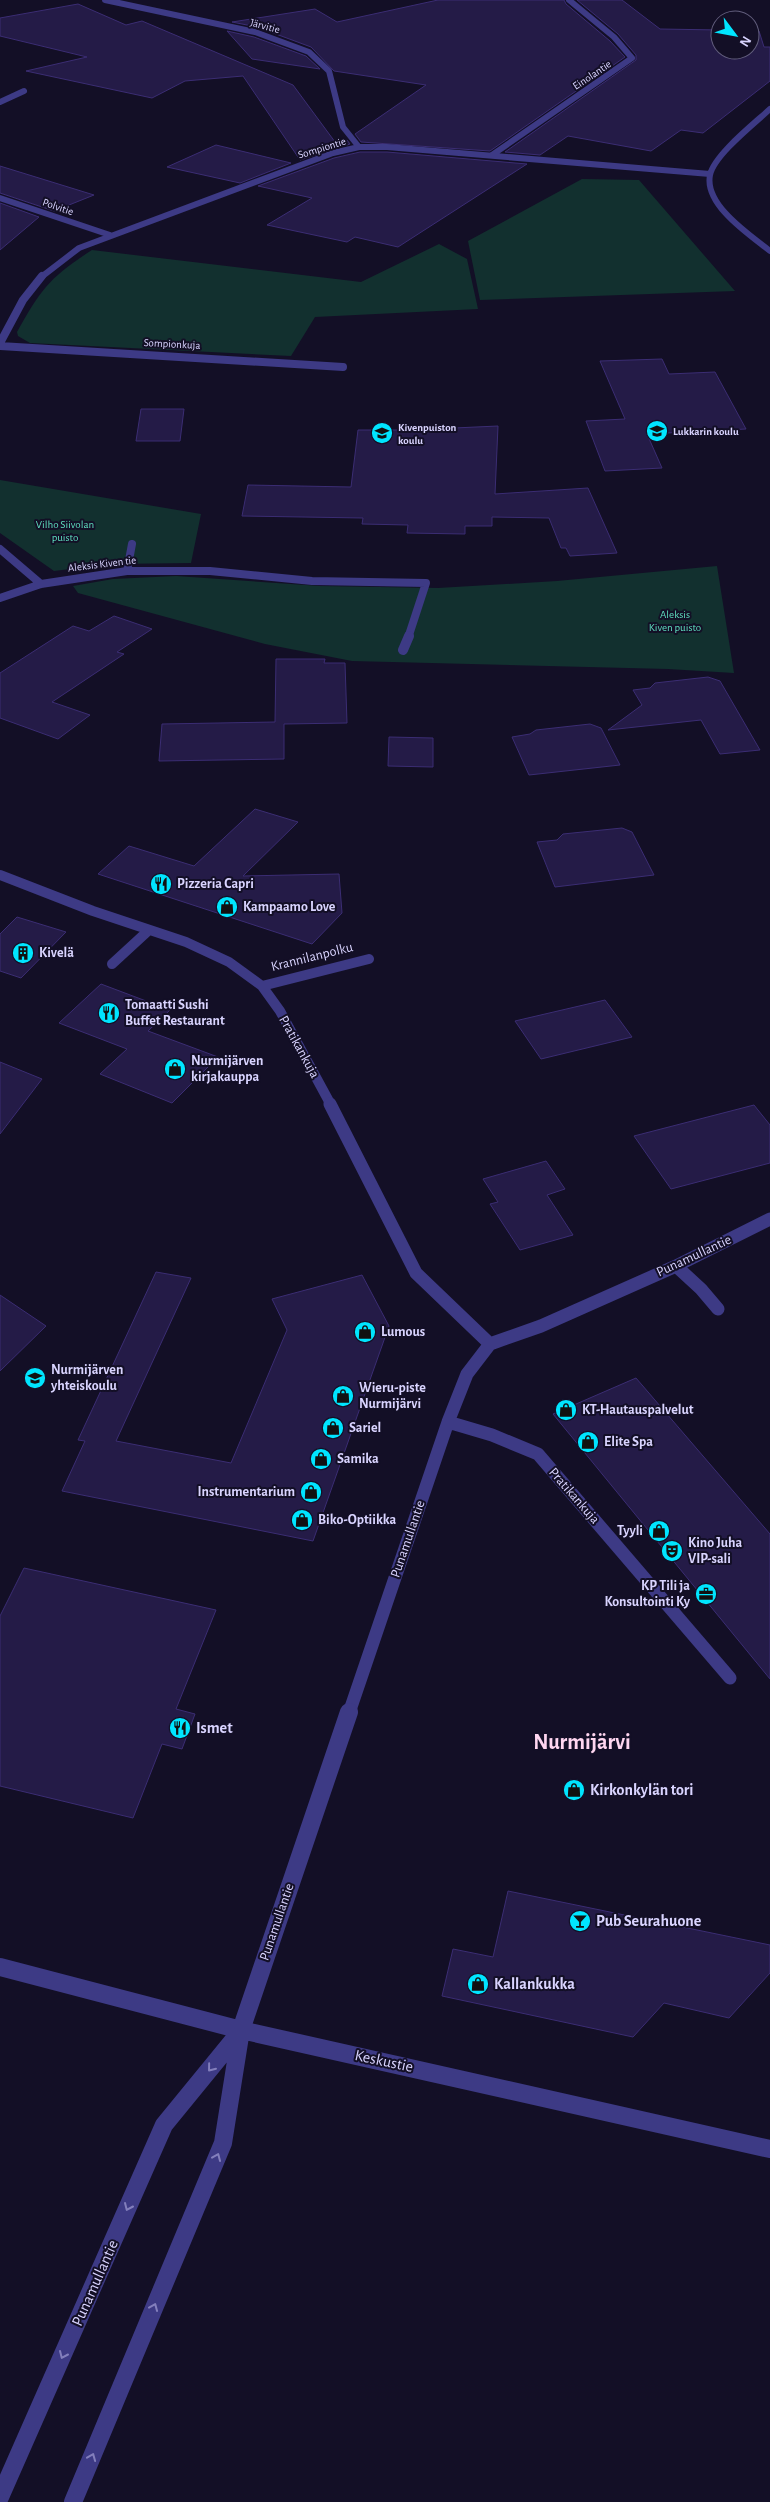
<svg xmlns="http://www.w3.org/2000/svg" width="770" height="2502" viewBox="0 0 770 2502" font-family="'Alegreya Sans',sans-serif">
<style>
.green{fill:#12302f}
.building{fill:#241b47;stroke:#3b2d73}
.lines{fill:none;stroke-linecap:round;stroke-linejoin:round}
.minor-far4{stroke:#3d3a85;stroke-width:6}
.minor-far3{stroke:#3d3a85;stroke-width:8}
.minor-far2{stroke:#3d3a85;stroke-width:10}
.minor-far1{stroke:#3d3a85;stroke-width:13}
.minor{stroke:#3d3a85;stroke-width:18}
.oneway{stroke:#837fbc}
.labels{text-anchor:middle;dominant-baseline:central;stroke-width:4;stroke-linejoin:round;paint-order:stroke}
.far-street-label{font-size:11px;fill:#d9d4ff;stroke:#130f26}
.far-poi-label{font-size:11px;font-weight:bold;fill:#d9d4ff;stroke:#130f26;text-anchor:start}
.far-park-label{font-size:11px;fill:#5fe0c0;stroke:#130f26}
.poi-label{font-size:14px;font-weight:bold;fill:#d9d4ff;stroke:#130f26;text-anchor:start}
.street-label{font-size:14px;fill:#d9d4ff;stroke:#130f26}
.near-poi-label{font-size:16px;font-weight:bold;fill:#d9d4ff;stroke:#130f26;text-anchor:start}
.near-street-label{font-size:16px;fill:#d9d4ff;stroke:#130f26}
.near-district-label{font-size:22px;font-weight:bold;fill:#ffd6f0;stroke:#130f26}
</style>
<rect width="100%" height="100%" fill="#130f26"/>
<path class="green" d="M582,179L639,180L735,291L480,300L468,241Z
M439,244L467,259L478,309L315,317L291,356L30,343L18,336L17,332C41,289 50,277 92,250L361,282Z
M0,480L201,514L191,563L110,564L54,571L0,533Z
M717,566L734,673L668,669L352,661L265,644L78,593L73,586L113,579L176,576L320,586L438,588L557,581Z"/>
<path class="building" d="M438,0H564L566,4L610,41L625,57L490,151L361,142L355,134L426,85L334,71L311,47L257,27L232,22L315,9L337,22Z
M577,0H622L660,29L720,30V50H750V31H759L764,47H770V81L703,133L681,130L651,151L568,136L540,155L505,152L636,60V55L618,34Z
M78,4L126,25L142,21L293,85L338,146L347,140L350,144L300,160L243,76L185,81L152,98L26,71L87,57L0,36V18Z
M227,31L254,37L306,56L320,69L252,59Z
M216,145L291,163L240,183L167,167Z
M360,152H387L527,164L398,247L355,237L347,242L267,225L312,198L258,186L334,158Z
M0,166L94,195L54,211L0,193Z
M0,203L39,217L0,250Z
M662,359L669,374L715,372L746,429L647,434L662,468L605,471L586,421L625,419L600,361Z
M141,409H184L180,441H136Z
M498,426L495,494L588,488L617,553L570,556L566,548H561L549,518L492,517V526H465V534L407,533L408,525L362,524L363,518L242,516L248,485L351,487L358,430H410Z
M114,616L152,629L117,652L124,654L52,702L90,715L58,739L0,718V673L73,626L89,631Z
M276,659H325L324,663H345L347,723L284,724V759L159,761L162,724L275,722Z
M708,677L720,681L760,750L720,754L701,720L608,730L642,705L633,690L650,688L655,683Z
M590,724L601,728L620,765L529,775L512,737L530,734L536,730Z
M389,737L433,738V767L388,766Z
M255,809L298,822L243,876L339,874L342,913L312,944L98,874L129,846L194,866Z
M622,828L632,832L654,875L555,887L537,842L557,840L563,834Z
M17,917L66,932L21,978L0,971V934Z
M101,984L170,1010L148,1031L218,1057L172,1103L100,1074L127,1049L59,1023Z
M605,1000L632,1037L541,1059L515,1021Z
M0,1062L42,1079L0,1134Z
M754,1105L770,1125V1163L671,1189L634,1136Z
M546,1161L565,1189L547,1195L573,1235L520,1250L490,1204L498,1202L483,1179Z
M156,1272L191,1278L116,1441L231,1463L287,1330L272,1299L362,1275L389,1326L313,1541L62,1491L85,1441L78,1440Z
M0,1295L46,1326L0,1371Z
M636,1378L770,1534V1679L553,1414Z
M24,1568L216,1610L176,1709L195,1714L182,1749L162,1744L133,1818L0,1786V1616Z
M508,1891L770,1945V1973L729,2018L664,2003L633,2037L442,1996L453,1949L493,1957Z"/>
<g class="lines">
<path class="minor-far4" d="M105,0L255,32L309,52L329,71L343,127L359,147
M0,102L24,91
M770,109C755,123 714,155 710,175C704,205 750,235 770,251
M492,155L632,58L614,37L569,0
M0,198L110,235
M40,278L79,248L333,153L359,147H387L710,174"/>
<path class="minor-far3" d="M0,343L23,300L42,276
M0,346L343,367
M0,549L41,584
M127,571L132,544
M0,598L41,584L127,571H210L312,581L426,583L408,638"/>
<path class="minor-far2" d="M403,650L409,636
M0,875L93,911L186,942L229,962L262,986L280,1011L331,1105
M112,964L149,930
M262,986L369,959"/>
<path class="minor-far1" d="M330,1104L416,1273L490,1344
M676,1266L701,1289L718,1309
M448,1422L492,1435L538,1454L730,1678
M349,1713L448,1422L467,1374L490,1344L541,1326L676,1266L770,1219"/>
<path class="minor" d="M0,1967L241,2030L770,2149
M0,2497L164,2125L240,2032
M73,2502L223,2143L241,2030L349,1712"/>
</g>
<defs><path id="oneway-chevron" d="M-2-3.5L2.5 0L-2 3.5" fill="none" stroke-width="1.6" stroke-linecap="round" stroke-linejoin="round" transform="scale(1.25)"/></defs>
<g class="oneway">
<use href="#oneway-chevron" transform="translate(211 2068) rotate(129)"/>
<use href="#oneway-chevron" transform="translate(217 2157) rotate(-67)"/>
<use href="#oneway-chevron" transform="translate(128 2207) rotate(114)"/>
<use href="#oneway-chevron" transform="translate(154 2307) rotate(-67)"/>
<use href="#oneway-chevron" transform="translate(63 2355) rotate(114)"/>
<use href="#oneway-chevron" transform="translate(92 2457) rotate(-68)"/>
</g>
<defs>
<g id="school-disc" transform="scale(1.125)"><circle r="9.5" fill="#00e5ff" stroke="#130f26"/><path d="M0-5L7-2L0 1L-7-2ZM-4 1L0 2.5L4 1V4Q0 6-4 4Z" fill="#111"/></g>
<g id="restaurant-disc" transform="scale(1.125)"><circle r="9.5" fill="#00e5ff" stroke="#130f26"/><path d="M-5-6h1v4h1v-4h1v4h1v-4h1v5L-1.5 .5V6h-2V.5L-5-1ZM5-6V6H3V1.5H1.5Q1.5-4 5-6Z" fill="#111"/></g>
<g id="shop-disc" transform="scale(1.125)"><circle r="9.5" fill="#00e5ff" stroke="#130f26"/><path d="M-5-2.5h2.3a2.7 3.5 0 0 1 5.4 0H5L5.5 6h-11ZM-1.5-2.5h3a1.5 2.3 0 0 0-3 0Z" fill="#111"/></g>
<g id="building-disc" transform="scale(1.125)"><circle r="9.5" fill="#00e5ff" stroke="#130f26"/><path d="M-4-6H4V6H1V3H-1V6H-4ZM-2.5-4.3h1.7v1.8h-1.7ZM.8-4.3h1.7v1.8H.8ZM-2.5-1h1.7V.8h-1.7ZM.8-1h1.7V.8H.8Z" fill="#111"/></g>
<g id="theatre-disc" transform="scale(1.125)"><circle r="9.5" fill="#00e5ff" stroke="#130f26"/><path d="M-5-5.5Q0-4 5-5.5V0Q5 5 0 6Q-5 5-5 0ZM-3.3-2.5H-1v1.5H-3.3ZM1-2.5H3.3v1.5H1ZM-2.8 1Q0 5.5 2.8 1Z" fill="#111"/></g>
<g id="office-disc" transform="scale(1.125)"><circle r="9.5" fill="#00e5ff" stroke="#130f26"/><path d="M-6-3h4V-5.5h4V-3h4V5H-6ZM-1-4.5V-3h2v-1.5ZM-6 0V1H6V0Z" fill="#111"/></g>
<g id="bar-disc" transform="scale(1.125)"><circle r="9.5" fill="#00e5ff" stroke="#130f26"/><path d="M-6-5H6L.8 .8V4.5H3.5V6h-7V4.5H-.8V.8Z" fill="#111"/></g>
</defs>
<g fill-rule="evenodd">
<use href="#school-disc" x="657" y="431"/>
<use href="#school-disc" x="382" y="433"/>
<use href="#restaurant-disc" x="161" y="884"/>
<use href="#shop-disc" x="227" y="907"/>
<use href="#building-disc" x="23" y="953"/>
<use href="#restaurant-disc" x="109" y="1013"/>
<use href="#shop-disc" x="175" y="1069"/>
<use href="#shop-disc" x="365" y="1332"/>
<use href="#school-disc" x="35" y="1378"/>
<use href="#shop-disc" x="343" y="1396"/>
<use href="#shop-disc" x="566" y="1410"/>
<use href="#shop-disc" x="333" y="1428"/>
<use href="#shop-disc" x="588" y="1442"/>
<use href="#shop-disc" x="321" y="1459"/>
<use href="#shop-disc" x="311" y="1492"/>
<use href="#shop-disc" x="302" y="1520"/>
<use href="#shop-disc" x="659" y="1531"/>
<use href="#theatre-disc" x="672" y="1551"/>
<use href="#office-disc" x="706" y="1594"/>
<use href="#restaurant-disc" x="180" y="1728"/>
<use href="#shop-disc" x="574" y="1790"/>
<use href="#bar-disc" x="580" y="1921"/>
<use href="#shop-disc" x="478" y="1984"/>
</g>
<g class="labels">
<g class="far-street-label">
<text transform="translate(265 26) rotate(15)">Järvitie</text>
<text transform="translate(592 75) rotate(-34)">Einolantie</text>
<text transform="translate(322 148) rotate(-17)">Sompiontie</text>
<text transform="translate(58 207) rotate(19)">Polvitie</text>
<text transform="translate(172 344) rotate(3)">Sompionkuja</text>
<text transform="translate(102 564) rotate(-7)">Aleksis Kiven tie</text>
</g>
<g class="far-poi-label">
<text x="398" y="427">Kivenpuiston<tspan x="398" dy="13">koulu</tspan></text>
<text x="673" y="431">Lukkarin koulu</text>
</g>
<g class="far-park-label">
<text x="65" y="524">Vilho Siivolan<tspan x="65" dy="13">puisto</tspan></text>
<text x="675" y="614">Aleksis<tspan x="675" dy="13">Kiven puisto</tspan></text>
</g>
<g class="poi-label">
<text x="177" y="884">Pizzeria Capri</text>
<text x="243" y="907">Kampaamo Love</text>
<text x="39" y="953">Kivelä</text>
<text x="125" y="1005">Tomaatti Sushi<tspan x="125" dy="16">Buffet Restaurant</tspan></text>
<text x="191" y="1061">Nurmijärven<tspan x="191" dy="16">kirjakauppa</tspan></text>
<text x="381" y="1332">Lumous</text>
<text x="51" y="1370">Nurmijärven<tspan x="51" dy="16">yhteiskoulu</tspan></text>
<text x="359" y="1388">Wieru-piste<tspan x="359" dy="16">Nurmijärvi</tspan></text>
<text x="582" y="1410">KT-Hautauspalvelut</text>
<text x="349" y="1428">Sariel</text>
<text x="604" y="1442">Elite Spa</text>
<text x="337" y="1459">Samika</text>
<text x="295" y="1492" text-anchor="end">Instrumentarium</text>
<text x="318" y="1520">Biko-Optiikka</text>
<text x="643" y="1531" text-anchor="end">Tyyli</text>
<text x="688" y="1543">Kino Juha<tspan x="688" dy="16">VIP-sali</tspan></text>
<text x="690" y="1586" text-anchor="end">KP Tili ja<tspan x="690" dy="16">Konsultointi Ky</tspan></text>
</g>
<g class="street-label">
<text transform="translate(312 957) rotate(-14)">Krannilanpolku</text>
<text transform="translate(299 1047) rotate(61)">Pratikankuja</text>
<text transform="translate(694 1256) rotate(-25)">Punamullantie</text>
<text transform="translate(574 1496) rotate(49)">Pratikankuja</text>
<text transform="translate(408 1539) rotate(-71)">Punamullantie</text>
<text transform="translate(277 1922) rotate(-71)">Punamullantie</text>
</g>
<g class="near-poi-label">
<text x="196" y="1728">Ismet</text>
<text x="590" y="1790">Kirkonkylän tori</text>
<text x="596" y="1921">Pub Seurahuone</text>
<text x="494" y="1984">Kallankukka</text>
</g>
<g class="near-street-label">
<text transform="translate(384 2061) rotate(12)">Keskustie</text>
<text transform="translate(95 2283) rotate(-66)">Punamullantie</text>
</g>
<g class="near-district-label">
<text x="582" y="1742">Nurmijärvi</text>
</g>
</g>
<g transform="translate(735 35) rotate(122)"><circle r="24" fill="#130f26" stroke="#625e7d"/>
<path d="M0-4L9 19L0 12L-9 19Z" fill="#00e5ff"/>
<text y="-8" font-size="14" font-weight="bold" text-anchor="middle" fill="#d9d4ff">N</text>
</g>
</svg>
